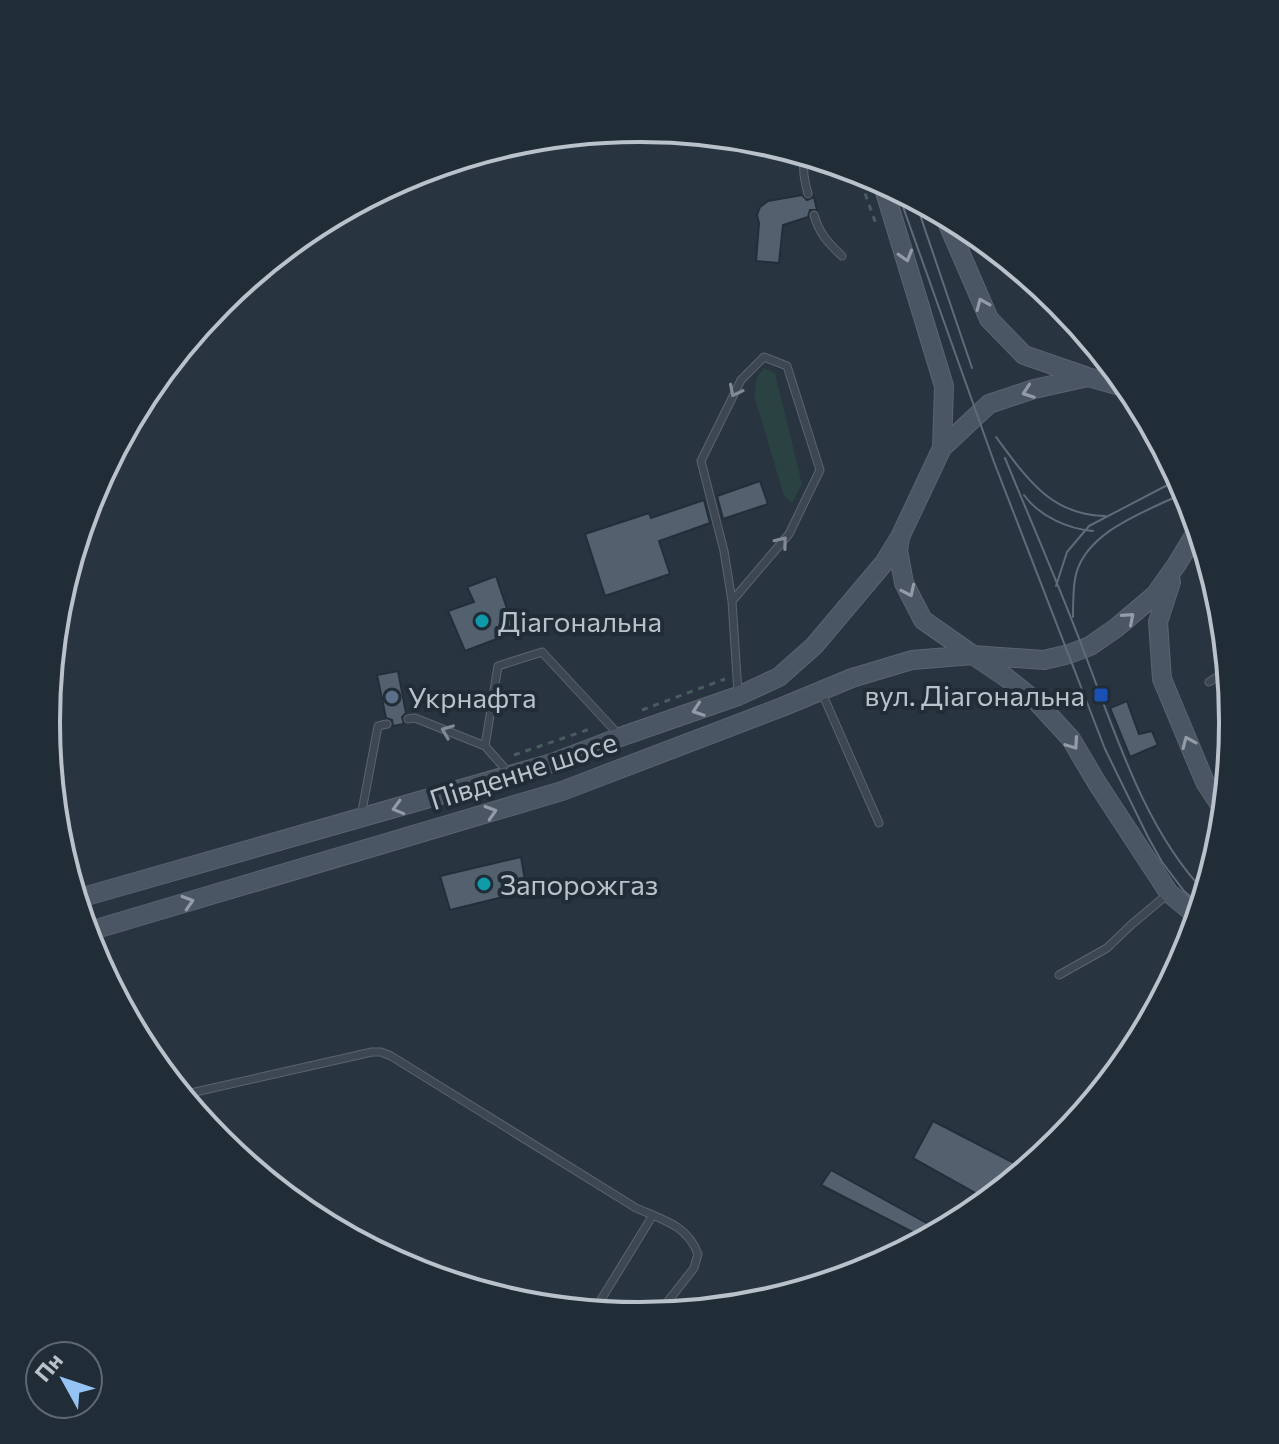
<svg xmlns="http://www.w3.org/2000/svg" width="1279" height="1444" viewBox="0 0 1279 1444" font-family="Commissioner,sans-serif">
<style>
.green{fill:#2a4242}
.building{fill:#53606e;stroke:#222e38;stroke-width:2}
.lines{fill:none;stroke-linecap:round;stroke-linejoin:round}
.service-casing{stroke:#5a646e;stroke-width:9}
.secondary-casing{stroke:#5a646e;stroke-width:20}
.path{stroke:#485e5e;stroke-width:3;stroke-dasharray:6 6;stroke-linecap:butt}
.service{stroke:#3c4751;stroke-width:7}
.secondary{stroke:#4a5664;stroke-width:18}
.tram{stroke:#5e6b78;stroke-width:2}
.oneway{stroke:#929ca7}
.oneway2{stroke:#818a94}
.culture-dot{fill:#0f9aa8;stroke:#202c36;stroke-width:3}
.transit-dot{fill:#1a4fb4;stroke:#202c36;stroke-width:3}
.service-dot{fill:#5c6f8a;stroke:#202c36;stroke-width:3}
.labels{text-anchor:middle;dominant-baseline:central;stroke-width:8;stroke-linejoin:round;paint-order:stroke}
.poi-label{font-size:28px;fill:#b9c1cb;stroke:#202c36;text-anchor:start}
.street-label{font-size:28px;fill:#b9c1cb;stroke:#202c36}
.rim{fill:none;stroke:#b9c1cb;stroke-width:4}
</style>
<rect width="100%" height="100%" fill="#283541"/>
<path class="green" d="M764,368L775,373L802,484L792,503L784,496L754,395L757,377Z"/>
<path class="building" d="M802,195L807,200L814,197L817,210H810L808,217L783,225L779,263L756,261L759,223L757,215L760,207L768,201Z
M760,481L768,504L723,519L717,496Z
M704,500L710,523L659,541L670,574L605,596L585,534L649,513L651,518Z
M496,576L515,632L465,651L448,611L474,602L467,587Z
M398,671L406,713L402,717L404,724L393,726L392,720L386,718L377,675Z
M1127,701L1139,734L1152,731L1158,745L1130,757L1110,708Z
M521,857L527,891L450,910L440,876Z
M933,1121L1018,1165L1008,1183L988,1200L913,1158Z
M831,1170L941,1231L926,1239L821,1185Z"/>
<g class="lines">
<g class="service-casing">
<path id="service" d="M806,155C801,167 805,182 808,194
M814,215C819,233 828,243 842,256
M732,601L789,534L820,470L787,366L764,357L741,380L701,461L724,551L732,601L738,693
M1209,682L1228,670
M822,693L879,823
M408,719L415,718L485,746
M508,772L485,746L498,666L542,652L619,735
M361,816L378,726L387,724
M1059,975L1107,948L1131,925L1169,893
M182,1095L372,1052H381L391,1056L636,1208C663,1220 687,1225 698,1254L694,1268L658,1314
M594,1311L653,1215"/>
</g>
<g class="secondary-casing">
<path id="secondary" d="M882,182L944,386L942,448
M944,215L989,319L1024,355L1085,376
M1130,389L1088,377L1034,389L989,404L942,448L900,537L898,550L904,583L923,620L973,655L1044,660L1069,654L1090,646L1116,628L1155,595L1177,564L1198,529
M1171,582L1158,622L1162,679L1205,782L1224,811
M76,899L552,763L620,737L738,696L779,677L814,646L884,563L900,537
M86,932L562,791L782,707L852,678L912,660L973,655L1007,678L1038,703L1071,739L1097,783L1169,893L1198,917"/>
</g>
<path class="path" d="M857,171L876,224
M642,710L725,679
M514,755L590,729"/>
<use href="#service" class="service"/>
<use href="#secondary" class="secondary"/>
<path class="tram" d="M897,190L994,462L1105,749L1148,837L1162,862L1184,891L1201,906
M915,200L972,368
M996,437C1026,477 1050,515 1105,516
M1005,458C1031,522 1059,585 1083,649C1114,729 1144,829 1205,892
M1024,495C1039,516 1068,529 1093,531
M1056,586L1067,552L1089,526L1179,479
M1073,617C1073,605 1073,591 1075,579C1083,531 1148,511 1186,492"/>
</g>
<defs><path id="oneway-chevron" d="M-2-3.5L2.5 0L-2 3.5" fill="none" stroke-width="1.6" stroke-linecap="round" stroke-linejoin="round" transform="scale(2)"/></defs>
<g class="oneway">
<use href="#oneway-chevron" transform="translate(906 256) rotate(73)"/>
<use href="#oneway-chevron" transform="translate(982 304) rotate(-113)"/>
<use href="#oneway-chevron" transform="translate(1028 392) rotate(161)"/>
<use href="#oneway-chevron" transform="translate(909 591) rotate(65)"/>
<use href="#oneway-chevron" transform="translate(1129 618) rotate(-41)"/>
<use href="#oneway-chevron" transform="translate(698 710) rotate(161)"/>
<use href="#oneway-chevron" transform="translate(1188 742) rotate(-113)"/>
<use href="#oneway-chevron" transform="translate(1073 744) rotate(55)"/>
<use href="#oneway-chevron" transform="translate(398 808) rotate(164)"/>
<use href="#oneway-chevron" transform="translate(491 812) rotate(-17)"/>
<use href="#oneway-chevron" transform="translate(188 902) rotate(-17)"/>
</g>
<g class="oneway2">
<use href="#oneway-chevron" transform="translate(735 391) rotate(117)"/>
<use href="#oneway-chevron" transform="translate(782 542) rotate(-51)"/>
<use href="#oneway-chevron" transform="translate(447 731) rotate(-158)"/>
</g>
<g class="culture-dot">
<circle cx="482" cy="621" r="8"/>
<circle cx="484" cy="884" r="8"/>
</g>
<rect class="transit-dot" x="1093" y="687" width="16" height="16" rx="4"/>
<circle class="service-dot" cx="392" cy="697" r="8"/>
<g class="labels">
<g class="poi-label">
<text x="498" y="621">Діагональна</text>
<text x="1085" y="695" text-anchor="end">вул. Діагональна</text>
<text x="408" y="697">Укрнафта</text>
<text x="500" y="884">Запорожгаз</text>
</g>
<g class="street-label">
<text transform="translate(523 770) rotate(-18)">Південне шосе</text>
</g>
</g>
<path d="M0 0H1279V1444H0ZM639 142H640A579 579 0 0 1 1219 721V723A579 579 0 0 1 640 1302H639A579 579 0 0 1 60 723V721A579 579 0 0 1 639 142Z" fill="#202c36" fill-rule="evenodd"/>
<path class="rim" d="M639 142H640A579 579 0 0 1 1219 721V723A579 579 0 0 1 640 1302H639A579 579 0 0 1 60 723V721A579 579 0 0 1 639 142Z"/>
<g transform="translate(64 1380) rotate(310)"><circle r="38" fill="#202c36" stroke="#5d6872" stroke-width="2"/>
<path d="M0-6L14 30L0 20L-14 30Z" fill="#94c3f4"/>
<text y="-12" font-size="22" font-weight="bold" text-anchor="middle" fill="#b9c1cb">Пн</text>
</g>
</svg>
